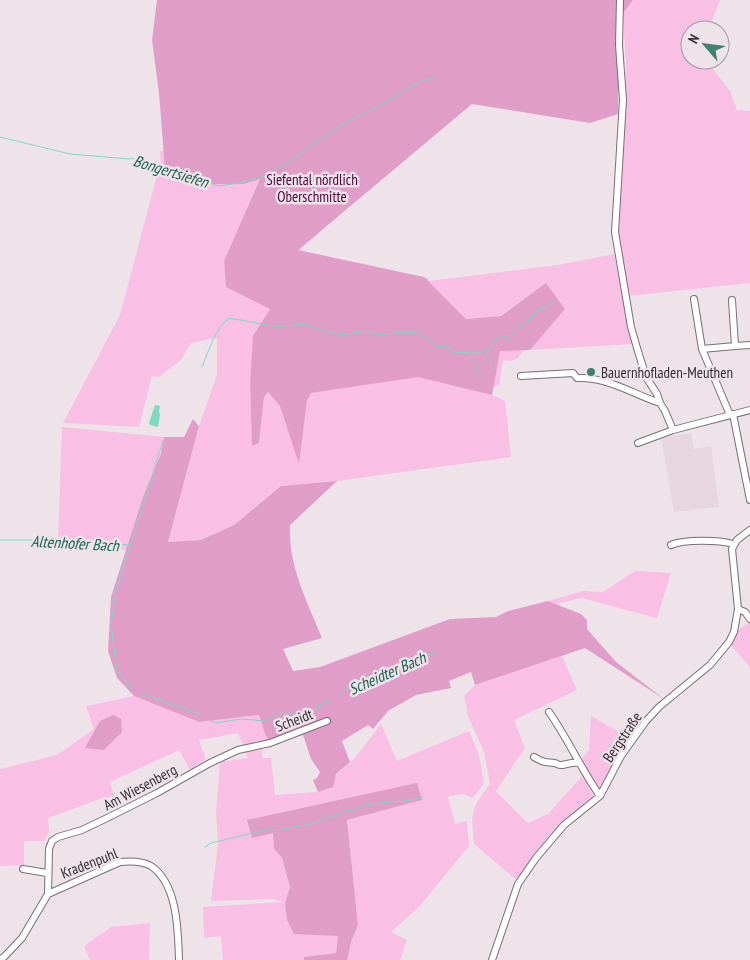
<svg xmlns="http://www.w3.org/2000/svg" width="750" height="960" viewBox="0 0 750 960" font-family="'PT Sans Narrow',sans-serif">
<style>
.built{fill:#e7d5e0}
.green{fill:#fabfe5;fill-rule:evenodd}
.forest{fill:#df9dc8}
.water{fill:#7edac2}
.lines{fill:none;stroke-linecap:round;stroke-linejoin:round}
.stream{stroke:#7edac2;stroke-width:1}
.minor-casing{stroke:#786e74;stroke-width:8}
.minor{stroke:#fff;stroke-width:6}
.poi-dot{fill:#408171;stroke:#efe3ea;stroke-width:2}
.labels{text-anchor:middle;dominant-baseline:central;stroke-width:5;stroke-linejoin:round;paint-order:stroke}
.park-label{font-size:15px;fill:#510340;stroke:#efe3ea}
.poi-label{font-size:15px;fill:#322e31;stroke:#efe3ea;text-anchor:start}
.street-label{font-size:15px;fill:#322e31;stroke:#efe3ea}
.water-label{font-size:16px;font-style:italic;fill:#1a6454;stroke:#efe3ea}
</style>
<rect width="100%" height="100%" fill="#efe3ea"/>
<path class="built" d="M691,433L694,449L711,446L719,507L674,512L661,438Z"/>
<path class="green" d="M633,0H720L708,30H690V60H713L712,68L730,91L737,110L750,111V283L628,296L618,233L626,68L623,14Z
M467,101L293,256L402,277L428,278L429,281L558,265L614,254L633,344L530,350L565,309L546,283L500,316L466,319L429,283L467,324L546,325L517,359L511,361L503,360L499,385L482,391L473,390L492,395L505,401L511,457L337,481L281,486L234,525L201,540L168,542L199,426L217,375V338L191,343L181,360L159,377L152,376L139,427L63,423L120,315L159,168H161L160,151L196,149ZM267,175L275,307L270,309L226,287L224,261L260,179L244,184ZM415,377L311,393L307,401L299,462L280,406L268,392L264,397L259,443L252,446L250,385Z
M62,427L164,437L161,454L144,494L127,551L96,542L58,541Z
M635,571L671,573L657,618L581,598L556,604L548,601L583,591L603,592Z
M750,622V667L730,644L737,631Z
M562,656L577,690L514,720L525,748L496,791L528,823L548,814L583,775L594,797L562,823L546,840L518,878H514L474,844C471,812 470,811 490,784L484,752L468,716L464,696L475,685Z
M134,696L199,722L259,715L265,734L270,742L263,744L262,758H271L275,795L318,792L355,758L381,724L397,761L469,731L479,755L484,783L473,798L464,794L448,796L455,824L467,821L469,846L419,907L391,932L407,940L400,960H347L352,939L358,925L347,820L421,800L273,833L274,849L282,858L290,887L285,903L338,936L336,953L304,957V960H223L221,936L204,938L203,907L284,902L272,899L211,901L218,845L216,811L220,762L248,758L238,733L199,740L206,759L190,770L179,750L110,782L114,796L100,799L48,818L49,832L44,841H24V865L0,866V769L57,755L94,729L86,706Z
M591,716L628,737L600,790L597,789L583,767V757L589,750Z
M150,923L149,960H90L84,946L111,927Z"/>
<path class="forest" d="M157,0H633L618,20V114L590,123L472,104L298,250L424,277L466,319L501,316L546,283L565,309L530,350L500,351L492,395L418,377L311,393L307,401L299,464L280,406L268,392L264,397L259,443L252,446L250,385L253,336L270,309L226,287L224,261L260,179L244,184H207L165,169L159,93L152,40Z
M193,419L199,426L168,542L201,540L234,525L281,486L337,481L290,525C288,566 307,601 322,638L283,649L293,671L320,667L450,619L496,617L508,611L548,601L581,614L587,620V629L616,662L664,699L585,648L475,685L471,672L449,681L451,688L416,695L388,711L373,729L368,725L342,741L350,762L336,774L333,787L318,792L313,780L317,778L320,772L311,759L303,735L270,742L265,734L259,715L199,722L134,696L117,678L108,651L111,597L144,494L161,454L164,437H184Z
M113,715L121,719L122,732L104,750L85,748L100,721Z
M417,783L422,800L347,820L358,925L352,939L347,960H304V957L336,953L338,936L294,934L287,920L285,903L290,887L282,858L274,849L273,833L252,838L247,820Z"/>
<path class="water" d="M155,405L160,406L159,411L160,415L158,427L150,425L149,423Z"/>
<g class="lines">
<path class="stream" d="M0,137L70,154L129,159L133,158L136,162L166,167L218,186L240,183L265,176L292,160L341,125L390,100L419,82L436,77
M486,351L491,359L492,369
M469,354L472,357L480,375
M202,367C209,350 215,329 229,318L279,327L302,324L341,335L367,331L378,335L403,332L417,333L430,340L435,346L449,347L452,352L479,353L490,349L497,338L512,335L516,328L528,321L540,309L549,307L553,302
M0,540H65L129,545
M132,689L117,670L116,664L111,624L116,591L163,441
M142,694L201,714
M340,695L348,689L355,688L409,660L413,661L436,652
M211,721L216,723L241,719L265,721L283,713L309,717L320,705L331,701
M345,810C359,812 355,807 367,805C386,801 405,803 423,797
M205,847L211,843L271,829L278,830L316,823L329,817L342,814"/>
<g class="minor-casing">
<path id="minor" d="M620,0L619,45L623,100L615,232L631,327L637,348L646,377L657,394L660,403L665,411L673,430
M694,299L702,349L730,415
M735,346L750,345
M702,349L735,346L732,300
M521,376L573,373L577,378C609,377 630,393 660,403
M733,414L750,500
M638,443L673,430L750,410
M671,545C684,539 720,540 733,544
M738,609L745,612L750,619
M549,712C568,739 581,769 600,796
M534,757C542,762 545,762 554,763C560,764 556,765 562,765C568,764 572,762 579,763
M23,869L47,873
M48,894L49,849L52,841L58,837L82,830L105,819L157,793L210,763L238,750L270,743L327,721
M0,959L4,957L22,938L48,894L120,862C130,861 142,861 151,866C178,884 178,932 179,960
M492,960L518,884L536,858L564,825L600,796L621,756L646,721L659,707L710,665L729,642L734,632L738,609L732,549L737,540L750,530"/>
</g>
<use href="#minor" class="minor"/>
</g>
<circle class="poi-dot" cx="591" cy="372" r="5"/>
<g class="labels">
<g class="park-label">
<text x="312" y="179">Siefental nördlich<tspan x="312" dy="17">Oberschmitte</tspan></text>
</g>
<g class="poi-label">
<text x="601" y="372">Bauernhofladen-Meuthen</text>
</g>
<g class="street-label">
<text transform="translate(294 720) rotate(-21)">Scheidt</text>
<text transform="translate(622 737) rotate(-56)">Bergstraße</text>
<text transform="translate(140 787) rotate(-28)">Am Wiesenberg</text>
<text transform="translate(89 863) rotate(-21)">Kradenpuhl</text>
</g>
<g class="water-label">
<text transform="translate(171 171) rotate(17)">Bongertsiefen</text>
<text transform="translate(75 543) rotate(3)">Altenhofer Bach</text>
<text transform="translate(387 673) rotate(-24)">Scheidter Bach</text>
</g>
</g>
<g transform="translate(705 45) rotate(298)"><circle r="24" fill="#efe3ea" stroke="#a39ba0"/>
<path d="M0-4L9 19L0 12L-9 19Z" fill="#408171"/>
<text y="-8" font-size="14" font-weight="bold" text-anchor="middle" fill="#322e31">N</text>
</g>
</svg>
